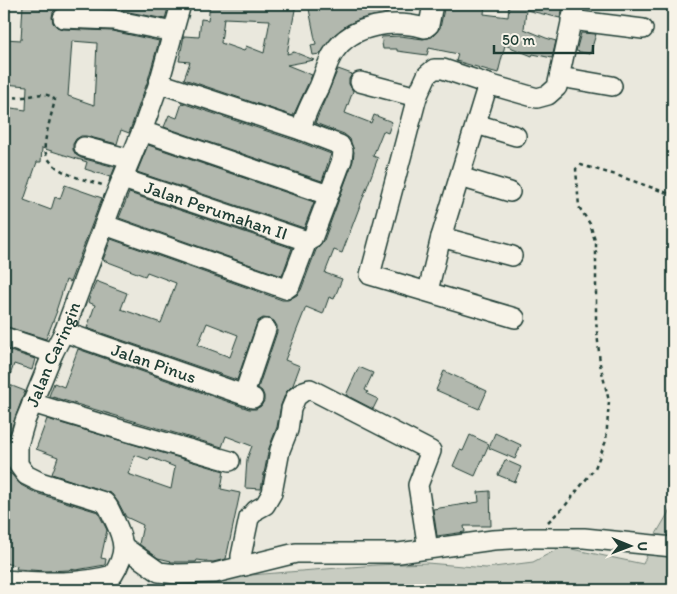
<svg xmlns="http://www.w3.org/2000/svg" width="677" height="594" viewBox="0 0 677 594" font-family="Itim,sans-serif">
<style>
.green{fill:#c8ccc1;stroke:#74847a}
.building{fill:#b2b8ae;stroke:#1f3d34;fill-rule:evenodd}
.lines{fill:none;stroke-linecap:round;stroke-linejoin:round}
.minor-casing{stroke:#1f3d34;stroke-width:22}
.path{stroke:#1f3d34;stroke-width:2.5;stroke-dasharray:4 4;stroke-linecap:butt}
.minor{stroke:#f7f3e8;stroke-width:19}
.labels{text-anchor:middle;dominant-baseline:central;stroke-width:5;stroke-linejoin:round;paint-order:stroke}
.street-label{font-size:18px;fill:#1f3d34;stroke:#f7f3e8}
</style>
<rect width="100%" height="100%" fill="#eae8dd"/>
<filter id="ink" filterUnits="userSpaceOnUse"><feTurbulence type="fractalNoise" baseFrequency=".02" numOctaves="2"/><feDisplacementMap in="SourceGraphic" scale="10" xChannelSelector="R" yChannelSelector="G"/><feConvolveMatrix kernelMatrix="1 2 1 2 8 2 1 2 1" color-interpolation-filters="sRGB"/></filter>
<g filter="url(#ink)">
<path class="green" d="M673,505V590H176V581L376,565L427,563L486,568L533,562L562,547L643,564L656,534Z"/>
<path class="building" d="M23,4H169L165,19L113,9L63,7L57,8L53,12L52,17L53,23L57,27L62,29L112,31L159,41L148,80L129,133L121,130L117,144L86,136H81L76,139L73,144V150L76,155L81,158L115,167L109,182L110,177L85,169L87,162L42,148L41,162H37L24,200L51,210L55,197L60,199L65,185L102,198L70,282L66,280L56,311H57L46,339L4,326V163L7,129L4,128V107L26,110L27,86L4,84V39L21,40ZM72,41L97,43L94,105L68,96Z
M210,4H296L287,54L294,52L314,60L287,65L312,75L293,116L184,79L190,62L179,61L184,36L199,37L201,19L208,20ZM224,18L270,20L264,53L246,46L244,51L221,43Z
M308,4H388V13L360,19L347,25L334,35L320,54L313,55L311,45L316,44Z
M450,4H485L484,14L508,17L509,4H564L560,18L526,10L524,29L546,38L556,41L552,58L533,54L532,56L505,45L498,73L456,61L458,54L429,48L427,55L397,51V49H383L381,37L400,36L423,39L432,37L440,28L444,9H450Z
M581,33L596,34L590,54L576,51Z
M338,69L352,74L349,79V84L353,91L345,113L371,123L374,115L392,122L388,133L383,131L373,156L378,158L342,253L334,250L325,273L342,279L334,299L329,297L323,314L306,307L285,360L300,366L293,385L286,392L281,405L277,427L269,448L261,489L245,488L247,459L252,446L226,436L222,447L49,396L54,383L64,387L78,349L249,409H256L261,406L264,401V396L262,391L258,388L277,332V326L274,321L270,319L263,318L258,321L256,325L237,380L87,328L95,305L88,302L96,281L127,293L121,309L161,323L176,283L147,272L145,276L103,260L111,239L282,300H288L297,295L301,290L316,250L323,243L353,161L354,152L350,139L344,134L315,123ZM207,323L238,335L230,357L198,345Z
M182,103L297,141L331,154L322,181L164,127L169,115L177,118Z
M148,145L314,202L304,228L137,172Z
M129,193L292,248L282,276L119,218Z
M4,349L35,359L32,370L14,364L7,384L25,391L9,435L4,433Z
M359,367L373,373L365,390L368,392L367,394L378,399L373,409L346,395Z
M444,371L487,391L479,409L436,390Z
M47,419L224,471L221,489L240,493L226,559L213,562L197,560L196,562H170L171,561L158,558L139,544L143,525L126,517L118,502L112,494L52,474L58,457L36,449ZM135,455L149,460L150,457L175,467L171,489L128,474Z
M495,433L521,445L515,459L489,448Z
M470,435L489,444L475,476L453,466L460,450L463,451Z
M4,439L8,441V468L6,472L11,474L21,485L36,493L98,512L107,530L101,558L106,559L105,565L76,570L70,569L69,570L45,571L16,569L17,566L4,563Z
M505,460L521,467L515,482L498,475Z
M490,491L491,526H464L465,532L437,536L433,509L479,502L478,492Z"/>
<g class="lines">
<g class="minor-casing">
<g id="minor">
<path d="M63,18L113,20L173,32"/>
<path d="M571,20L643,29"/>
<path d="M560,77L612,86"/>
<path d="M360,82L417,97"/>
<path d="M159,83L301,130C304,115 312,101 319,87C324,76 327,62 334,52C353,23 395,20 425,28L429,25L433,4"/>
<path d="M488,84L443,69H434L427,75L417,97L370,275L515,318"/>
<path d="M476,124L516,136"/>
<path d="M142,131L328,195"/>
<path d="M84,147L130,159"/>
<path d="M460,177L510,192"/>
<path id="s1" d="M123,179L307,241"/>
<path d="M105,225L286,289L290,286L307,241L312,239L342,160L343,151L340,145L301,130"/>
<path d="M441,237L512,256"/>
<path d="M428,291L441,237L488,84L537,98L548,95L557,87L575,4"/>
<path id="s2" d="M64,332L253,398"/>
<path d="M4,337L53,353"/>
<path d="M244,394L266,329"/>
<path d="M32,403L108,426L230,461"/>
<path d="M124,547L159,572L177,574L215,573L296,553H399L493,540L530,538H584L673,547"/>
<path d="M245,566L241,561V556L249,518L256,510L265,505L272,493L280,450L288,430L291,409L296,397L304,391L310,389L431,451L418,485L428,549"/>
<path id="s3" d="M4,580C40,582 78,585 113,575C127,553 125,542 114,519C111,513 109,506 104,502L40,482L26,475L18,464V445L25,421L53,353L64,332L113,201L142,131L159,83L181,4"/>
</g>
</g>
<path class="path" d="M6,97C12,97 18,98 23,97C35,96 46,90 55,100C53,109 43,142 45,150C49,173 84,179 102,185
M548,522L565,506L595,468L606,441L609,401L600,364L596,320V244L590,224L579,207L576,169L581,165L616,175L673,195"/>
<use href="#minor" class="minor"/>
</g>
</g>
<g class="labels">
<g class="street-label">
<text stroke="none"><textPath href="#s1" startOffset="98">Jalan Perumahan II</textPath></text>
<text stroke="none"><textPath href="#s3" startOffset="402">Jalan Caringin</textPath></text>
<text stroke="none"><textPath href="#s2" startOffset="95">Jalan Pinus</textPath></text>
</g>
</g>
<rect width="677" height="594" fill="none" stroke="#f7f3e8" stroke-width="20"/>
<rect x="10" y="10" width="657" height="574" fill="none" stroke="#1f3d34" stroke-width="2" filter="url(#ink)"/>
<g transform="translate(630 546) rotate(91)" stroke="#f7f3e8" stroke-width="4" paint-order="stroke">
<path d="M0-4L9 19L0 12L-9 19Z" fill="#1f3d34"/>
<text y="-8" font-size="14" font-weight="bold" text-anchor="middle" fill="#1f3d34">U</text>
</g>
<path d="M494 45v8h99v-8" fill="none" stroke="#1f3d34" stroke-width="2.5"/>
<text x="502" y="45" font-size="15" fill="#1f3d34" stroke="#f7f3e8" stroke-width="4" paint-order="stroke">50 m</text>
</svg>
